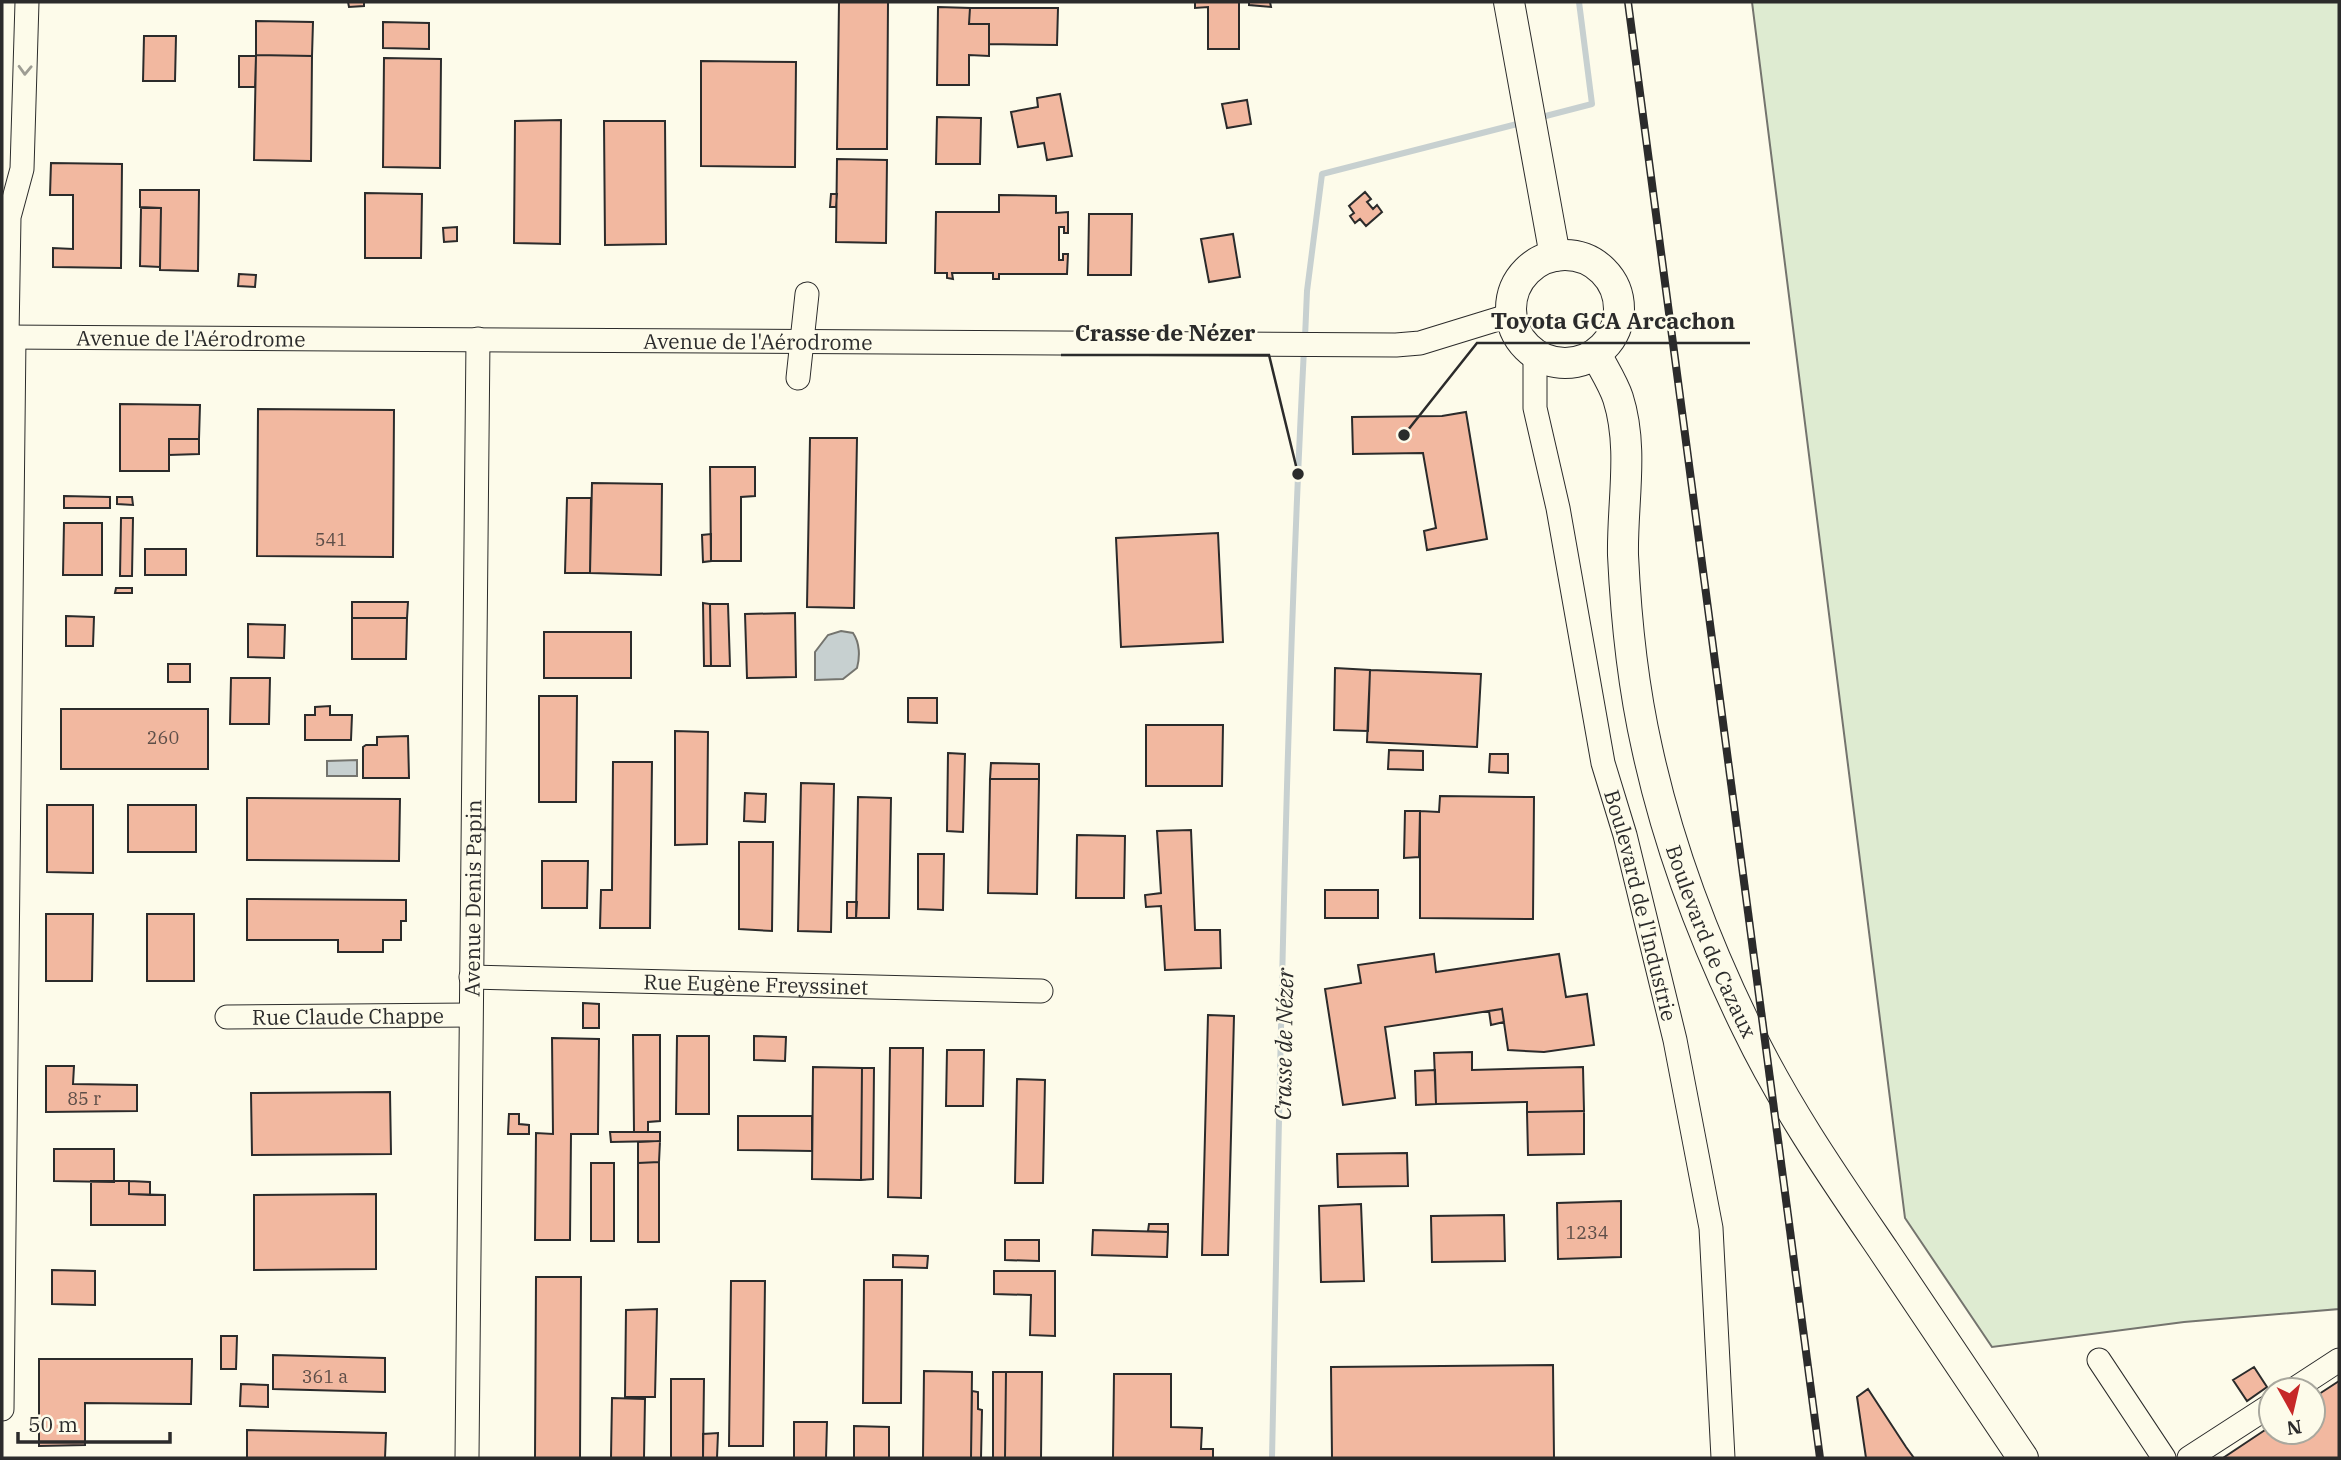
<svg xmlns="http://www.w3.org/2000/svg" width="2341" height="1460" viewBox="0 0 2341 1460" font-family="'IBM Plex Serif',serif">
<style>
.green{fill:#deebd1;stroke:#74746e;stroke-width:2}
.water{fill:#c7d0d0;stroke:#74746e;stroke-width:2}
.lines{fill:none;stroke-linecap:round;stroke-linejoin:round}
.stream{stroke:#c7d0d0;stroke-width:6}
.building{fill:#f2b8a0;stroke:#2b2b2b;stroke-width:2}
.minor-casing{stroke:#2b2b2b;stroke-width:25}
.major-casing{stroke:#2b2b2b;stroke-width:32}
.minor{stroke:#fdfbea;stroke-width:23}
.major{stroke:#fdfbea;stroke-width:30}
.rail-casing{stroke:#2b2b2b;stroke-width:8}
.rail{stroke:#fdfbea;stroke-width:5;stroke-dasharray:16;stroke-linecap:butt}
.oneway{stroke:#9e9d94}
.labels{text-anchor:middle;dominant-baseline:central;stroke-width:5;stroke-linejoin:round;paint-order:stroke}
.number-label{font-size:18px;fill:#5d4e48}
.street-label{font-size:21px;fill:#2b2b2b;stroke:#fdfbea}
.water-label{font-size:23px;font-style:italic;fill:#2b2b2b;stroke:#fdfbea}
.leader{fill:none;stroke:#2b2b2b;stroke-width:2.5}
.callout-dot{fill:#2b2b2b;stroke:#fdfbea;stroke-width:2.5}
.callout-label{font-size:23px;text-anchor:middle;font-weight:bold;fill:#2b2b2b;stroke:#fdfbea;stroke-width:5;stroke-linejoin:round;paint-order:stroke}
</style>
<rect width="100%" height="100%" fill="#fdfbea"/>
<path class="green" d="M1752,2H2339V1309L2184,1322L1992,1347L1905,1218Z"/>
<path class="water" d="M841,631L853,633C860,643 860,657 857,668L843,679L815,680V652L828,635Z
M357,760V776H327V761Z"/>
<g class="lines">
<path class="stream" d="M1538,118L1592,104L1579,2
M1305,338L1307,291L1322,174L1521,123
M1272,1458C1280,1089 1285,718 1304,349"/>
</g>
<path class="building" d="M348,2H364V6L349,7Z
M839,2H888L887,149H837Z
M1195,2H1239V49H1208V7L1195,8Z
M1249,2H1270L1271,7L1249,5Z
M938,7L970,8L969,24H989V56L969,55V85H937Z
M970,8H1058L1057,45L989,44V24H969Z
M256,21L313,22L312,56L256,55Z
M383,22L429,23V49L383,48Z
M144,36H176L175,81H143Z
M256,55L312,56L311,161L254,160Z
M239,56H256L255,87H239Z
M384,58L441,59L440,168L383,167Z
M701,61L796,62L795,167L701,166Z
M1060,94L1072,156L1047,160L1044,143L1018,147L1011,112L1038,107L1037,98Z
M1247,100L1251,124L1227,128L1222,104Z
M937,117L981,118L980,164H936Z
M561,120L560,244L514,243L515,121Z
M604,121H665L666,244L605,245Z
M837,159L887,160L886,243L836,242Z
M51,163L122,164L121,268L53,267V248L73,249V195H50Z
M140,190H199L198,271L160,270L161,208L140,207Z
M1365,192L1371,199L1367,202L1373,209L1377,205L1382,212L1366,226L1360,219L1355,223L1350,216L1354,213L1349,206Z
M365,193L422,194L421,258H365Z
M831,194H837L836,207H830Z
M999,195L1056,196V213L1068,212V233H1064V227H1059V260H1063V254H1068L1067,274H999V279H993V273H952L953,279L947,278V273H935L936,212H999Z
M141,208H161L160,267L140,266Z
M1089,214H1132L1131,275H1088Z
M457,227V241L444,242L443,228Z
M1233,234L1240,277L1209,282L1201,239Z
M239,274L256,275L255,287L238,286Z
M120,404L200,405L199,439H169V471H120Z
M258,409L394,410L393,557L257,556Z
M1466,412L1487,539L1427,550L1424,531L1436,528L1423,453L1353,454L1352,417L1442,416Z
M810,438H857L854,608L807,607Z
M169,439H199V454L169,455Z
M710,467H755V496L741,497V561H711Z
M592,483L662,484L661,575L590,573Z
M64,496L110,497V508H64Z
M117,497H132L133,505L117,504Z
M567,498H591L590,573H565Z
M121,518H133L132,576H120Z
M64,523H102V575H63Z
M1218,533L1223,642L1121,647L1116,538Z
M711,534V561L703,562L702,535Z
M145,549H186V575H145Z
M116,588H132V593H115Z
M352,602H408L407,618H352Z
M703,603L710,604L711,666H704Z
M710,604H728L730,666H711Z
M795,613L796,677L747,678L745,614Z
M66,616L94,617L93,646H66Z
M352,618H407L406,659H352Z
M248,624L285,625L284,658L248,657Z
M544,632H631V678H544Z
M168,664H190V682H168Z
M1335,668L1370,670L1368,731L1334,730Z
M1370,670L1481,674L1477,747L1367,742Z
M231,678H270L269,724H230Z
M539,696H577L576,802H539Z
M908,698H937V723L908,722Z
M330,706V715H352L351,740H305V715H315V707Z
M61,709H208V769H61Z
M1146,725H1223L1222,786H1146Z
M675,731L708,732L707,844L675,845Z
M408,736L409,778H363V747L366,745H377V737Z
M1389,750L1423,751V770L1388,769Z
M948,753L965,754L963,832L947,831Z
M1490,754H1508V773L1489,772Z
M613,762H652L650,928H600L601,890H612Z
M991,763L1039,764V779H990Z
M990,779H1039L1037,894L988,893Z
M801,783L834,784L831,932L798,931Z
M745,793L766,794L765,822L744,821Z
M1440,796L1534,797L1533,919L1420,918V811L1439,812Z
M858,797L891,798L889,918H856Z
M247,798L400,799L399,861L247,860Z
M47,805H93V873L47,872Z
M128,805H196V852H128Z
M1405,811H1420L1419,857L1404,858Z
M1191,830L1195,930H1220L1221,968L1165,970L1161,906L1146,907L1145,895L1161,893L1157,831Z
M1077,835L1125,836L1124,898H1076Z
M739,842H773L772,931L739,929Z
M918,854H944L943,910L918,909Z
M542,861H588L587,908H542Z
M1325,890H1378V918H1325Z
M247,899L406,900V921H401V940H383V952H338V940H247Z
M847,902H857L856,918H847Z
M46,914H93L92,981H46Z
M147,914H194V981H147Z
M1434,954L1436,972L1559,954L1566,997L1587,994L1594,1045L1544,1052L1508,1050L1502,1009L1385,1027L1395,1098L1343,1105L1325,989L1361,983L1358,965Z
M583,1003L599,1004V1028H583Z
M1502,1009L1504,1022L1491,1025L1489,1011Z
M1208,1015L1234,1016L1228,1255H1202Z
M633,1035H660V1121L648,1122V1132H634Z
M677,1036H709V1114H676Z
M754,1036L786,1037L785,1061L754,1060Z
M552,1038L599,1039L598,1134H571L570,1240H535L536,1133L553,1134Z
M890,1048H923L921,1198L888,1197Z
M947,1050H984L983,1106H946Z
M1472,1052V1070L1583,1067L1584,1111L1527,1112V1102L1436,1104L1434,1053Z
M46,1066H74L73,1084L137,1085V1111L46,1112Z
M813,1067L862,1068L861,1180L812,1179Z
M862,1068H874L873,1179L861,1180Z
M1435,1070L1436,1104L1416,1105L1415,1071Z
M1017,1079L1045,1080L1043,1183H1015Z
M390,1092L391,1154L252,1155L251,1093Z
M1584,1111V1154L1528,1155L1527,1112Z
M509,1114H519V1124L529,1125V1134H508Z
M738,1116H812V1151L738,1150Z
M610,1132H660V1141L611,1142Z
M660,1141L659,1162L638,1163V1142Z
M54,1149H114V1182L54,1181Z
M1407,1153L1408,1186L1338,1187L1337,1154Z
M659,1162V1242H638V1163Z
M591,1163H614V1241H591Z
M91,1181H129V1194L165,1195V1225H91Z
M129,1181L150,1182V1195L129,1194Z
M376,1194V1269L254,1270V1195Z
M1621,1201V1257L1558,1259L1557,1203Z
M1361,1204L1364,1281L1321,1282L1319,1206Z
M1504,1215L1505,1261L1432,1262L1431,1216Z
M1149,1224H1168V1232L1148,1231Z
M1093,1230L1168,1232L1167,1257L1092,1255Z
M1005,1240H1039V1261L1005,1260Z
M893,1255L928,1256L927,1268L893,1267Z
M52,1270L95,1271V1305L52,1304Z
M994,1271H1055V1336L1030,1335L1031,1295L994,1294Z
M536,1277H581L580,1458H535Z
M864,1280H902L901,1403H863Z
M731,1281H765L763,1446H729Z
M657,1309L655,1397H625L626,1310Z
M221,1336H237L236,1369H221Z
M273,1355L385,1358V1392L273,1389Z
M39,1359H192L191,1404L85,1403V1445L39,1446Z
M1553,1365L1554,1458H1332L1331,1367Z
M2254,1367L2267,1387L2247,1401L2233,1380Z
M924,1371L972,1372L971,1458H923Z
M993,1372H1006L1005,1458H993Z
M1006,1372H1042L1041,1458H1005Z
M1114,1374H1171V1427L1202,1428L1201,1449H1213V1458H1113Z
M671,1379H704L703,1458H671Z
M2339,1381V1458H2223L2271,1426V1432H2313V1398Z
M241,1384L268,1385V1407L240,1406Z
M1868,1389L1906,1447L1914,1458H1866L1857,1397Z
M972,1391L978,1392V1409L982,1410L981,1458H971Z
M612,1398L645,1399L644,1458H611Z
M794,1422H827L826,1458H794Z
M854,1426L889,1427V1458H854Z
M247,1430L386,1433L385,1458H247Z
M718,1433L717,1458H703V1434Z"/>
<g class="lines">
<g class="minor-casing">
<g id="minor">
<path id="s1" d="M2,337L1396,345L1420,343L1511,315"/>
<path d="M7,337L9,217L22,169L27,2"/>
<path id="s2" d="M1535,355V408L1558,508L1603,763L1625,835L1675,1040L1711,1228L1723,1458"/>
<path d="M798,378L807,294"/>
<path id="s3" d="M471,977L1041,991"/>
<path id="s4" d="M227,1017L470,1015"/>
<path d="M2099,1360L2164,1458"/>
<path d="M2293,1390L2339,1360"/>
<path d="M2,1409L14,337"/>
<path id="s5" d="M467,1458L478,339"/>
<path d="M2189,1458L2271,1405"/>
</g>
</g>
<g class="major-casing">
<g id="major">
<path d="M1509,2L1555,256"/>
<circle cx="1565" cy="309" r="54"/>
<path id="s6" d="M1596,354C1603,368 1613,383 1618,398C1634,448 1622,503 1623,555C1626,619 1633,686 1647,748C1668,845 1704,940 1747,1028C1785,1107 1835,1179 1884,1251C1931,1320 1977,1389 2023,1458"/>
</g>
</g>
<use href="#minor" class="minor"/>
<use href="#major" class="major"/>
<g class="rail-casing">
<path id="rail" d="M1628,2L1820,1458"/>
</g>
<use href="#rail" class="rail"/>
</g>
<defs><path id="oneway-chevron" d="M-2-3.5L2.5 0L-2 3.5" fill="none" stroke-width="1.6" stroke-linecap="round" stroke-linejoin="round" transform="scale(1.75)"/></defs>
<use class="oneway" href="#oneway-chevron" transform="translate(25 70) rotate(92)"/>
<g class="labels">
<g class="number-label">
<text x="331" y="539">541</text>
<text x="163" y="737">260</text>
<text x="84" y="1098">85 r</text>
<text x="1587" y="1232">1234</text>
<text x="325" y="1376">361 a</text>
</g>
<g class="street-label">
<text stroke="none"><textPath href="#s1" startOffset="189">Avenue de l'Aérodrome</textPath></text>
<text stroke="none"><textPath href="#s1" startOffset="756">Avenue de l'Aérodrome</textPath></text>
<text stroke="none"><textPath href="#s5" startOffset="560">Avenue Denis Papin</textPath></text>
<text stroke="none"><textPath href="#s2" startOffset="562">Boulevard de l'Industrie</textPath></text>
<text stroke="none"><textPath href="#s6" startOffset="606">Boulevard de Cazaux</textPath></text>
<text stroke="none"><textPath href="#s3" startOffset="285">Rue Eugène Freyssinet</textPath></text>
<text stroke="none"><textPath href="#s4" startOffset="121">Rue Claude Chappe</textPath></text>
</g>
<g class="water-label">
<text transform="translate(1283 1044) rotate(-89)">Crasse de Nézer</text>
</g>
</g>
<path class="leader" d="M1404 435L1477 343H1750M1298 474L1269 355H1061"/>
<g class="callout-dot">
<circle cx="1404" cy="435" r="7"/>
<circle cx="1298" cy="474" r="7"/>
</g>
<g class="callout-label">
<text x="1613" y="329">Toyota GCA Arcachon</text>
<text x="1165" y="341">Crasse de Nézer</text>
</g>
<rect width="2341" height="1460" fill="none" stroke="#2b2b2b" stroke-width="7"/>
<g transform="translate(2292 1411) rotate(172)"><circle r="33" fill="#fdfbea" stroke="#a9a89e" stroke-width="2"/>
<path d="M0-5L12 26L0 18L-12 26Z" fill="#c62828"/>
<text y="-10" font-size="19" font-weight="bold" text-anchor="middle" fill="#2b2b2b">N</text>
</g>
<path d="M18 1432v10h152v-10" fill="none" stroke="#2b2b2b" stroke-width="3.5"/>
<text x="28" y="1432" font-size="21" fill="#2b2b2b" stroke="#fdfbea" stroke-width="5" paint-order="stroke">50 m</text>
</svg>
